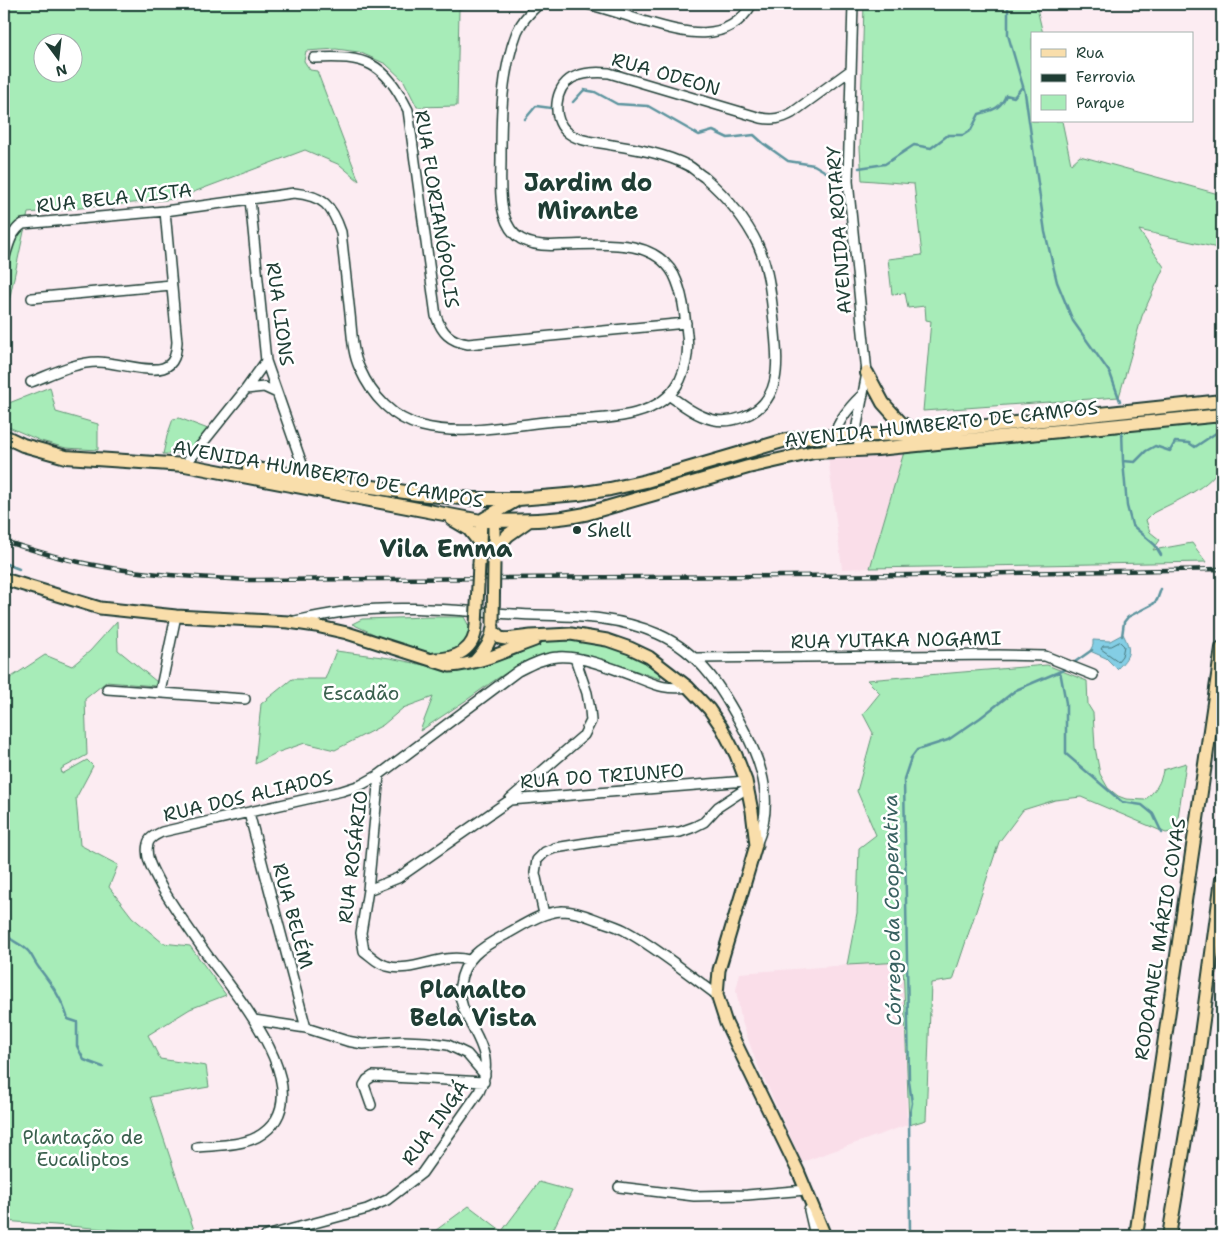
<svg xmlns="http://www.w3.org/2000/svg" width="1226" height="1240" viewBox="0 0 1226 1240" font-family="'Shantell Sans',sans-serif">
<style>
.built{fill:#fadee9}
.green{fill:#a7ecb8;stroke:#639476;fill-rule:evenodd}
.water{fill:#84cee5;stroke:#5c949e}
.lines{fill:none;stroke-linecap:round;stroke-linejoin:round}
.shore{stroke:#47777b;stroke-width:1}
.stream{stroke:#5c949e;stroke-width:2.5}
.minor-casing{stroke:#1f3d34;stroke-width:12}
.major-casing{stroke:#1f3d34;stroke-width:15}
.highway-casing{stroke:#1f3d34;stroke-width:16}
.minor{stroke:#fff;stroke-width:9}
.major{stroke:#f9deab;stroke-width:11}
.highway{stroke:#f9deab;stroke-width:12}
.rail-casing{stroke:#1f3d34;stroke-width:4.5}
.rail{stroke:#fff;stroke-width:2.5;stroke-dasharray:8;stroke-linecap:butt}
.major-bridge-casing{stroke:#1f3d34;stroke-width:15;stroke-linecap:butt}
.major-bridge{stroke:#f9deab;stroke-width:11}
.poi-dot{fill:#1f3d34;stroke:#fff;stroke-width:2}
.labels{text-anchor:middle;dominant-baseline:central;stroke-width:5;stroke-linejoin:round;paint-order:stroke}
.street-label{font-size:19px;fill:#1f3d34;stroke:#fff}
.poi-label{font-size:19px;fill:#1f3d34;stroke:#fff;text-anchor:start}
.park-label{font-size:19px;fill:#3a604e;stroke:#fff}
.water-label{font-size:20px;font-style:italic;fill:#386160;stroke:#fff}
.district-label{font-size:24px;font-weight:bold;fill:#1f3d34;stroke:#fff}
</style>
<rect width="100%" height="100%" fill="#fcecf2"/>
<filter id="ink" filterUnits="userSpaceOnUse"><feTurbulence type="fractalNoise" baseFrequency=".02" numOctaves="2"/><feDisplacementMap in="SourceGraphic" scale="10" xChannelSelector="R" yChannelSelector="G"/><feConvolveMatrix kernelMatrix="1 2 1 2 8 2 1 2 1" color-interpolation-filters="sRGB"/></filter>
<g filter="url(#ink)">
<path class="built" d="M904,452L870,568L842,569L828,457Z
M903,961L907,1125L802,1162L755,1059L741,1019L736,990L740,973Z"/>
<path class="green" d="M4,4H497L459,9L457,106L417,107L404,81L386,64L359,52L336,49L306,51L304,61L310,70L317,71L359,181L340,165L305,150L175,199L28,213L4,324ZM42,42H72V72H42Z
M864,4H1036L1043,34H1032V121H1062L1071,164L1080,156L1222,195V249L1139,230L1164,267L1142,316L1119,397L923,411L931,321L926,320L925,306L908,308L905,293L892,294L888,259L922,255L914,184L862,180L860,148Z
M50,387L56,412L98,424V450L66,448L41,441L4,425V395L9,403Z
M179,418L208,429C191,447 190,455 163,454L167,436L173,419Z
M1222,419C1222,433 1224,449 1221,463C1214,487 1173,502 1153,513L1146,520L1150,532L1160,540L1153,550L1192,543L1206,562L870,568L904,452Z
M429,617H464L470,628L467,641C457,648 448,654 436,655C419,656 370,632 352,624L362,619Z
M117,621L118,650L157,682L156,686L106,682L85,699L87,755L61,769L62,774L87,760L93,766L76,798L80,845L118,865L109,887L132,917L163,943L190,946L226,995L190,1009L148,1035L160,1059L206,1066L209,1087L150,1097L196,1236L4,1221V682L45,655L72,666L90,651Z
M583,639L615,648L645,659L660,672L661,679C636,672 612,660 585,655C536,647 505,673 468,699C452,710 436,720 420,731L433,697L403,708L383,725L335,750L305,743L276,753L255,764L261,704L292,679H325L336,651L390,658L457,672L484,665L548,640Z
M1047,665L1087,681L1088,705L1093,713L1095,747L1100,774L1108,788L1118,796L1126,799L1145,800C1155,791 1161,783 1163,770L1186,763L1176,831L1166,833L1081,797L1055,800L1023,810L999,842L953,980L931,983L926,1120L909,1125L903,962L847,965L857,913L859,848L876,835L857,791L873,733L863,714L880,693L867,680Z
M539,1182L572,1191L550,1236H428L469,1206L502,1231Z"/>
<path class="water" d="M1123,634C1132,651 1130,656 1117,669L1106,658L1090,651L1093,645V640L1110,641Z"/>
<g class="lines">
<path class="shore" d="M1120,642L1124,646L1122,656L1118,661L1101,649L1103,646H1111Z"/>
<path class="stream" d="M1008,4V35L1025,93L1045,232L1057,282L1073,321L1110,373L1120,401
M573,102L584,90L595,92L617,104L648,106L699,135L713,131L728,138L754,135L764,144L788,161L814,165L826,172L837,173
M525,119L536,106L551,108L553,107
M859,168L885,164L914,145L931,148L948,135H963L971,130L979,114C992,110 1001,109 1006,95L1014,97L1022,87
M1122,430L1123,461L1127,506L1132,525L1155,545L1161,555
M1123,461L1135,462L1146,451L1155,446L1170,451L1175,442L1189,443L1195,447L1222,429
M4,563L19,569
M1122,636L1124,622L1128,617L1153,604L1157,600L1161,589
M1072,664L1092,650
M1060,671L1066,703V754L1122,802L1142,805L1153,814L1162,833
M4,928C6,931 7,936 10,938C13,942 23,945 29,952C33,957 35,963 39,968C52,985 62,999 68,1019L77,1022V1046L84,1060L103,1067
M910,1236L909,1118L912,1103L909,1081L904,779L911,758L917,750L948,740L980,718L1016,690L1068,668"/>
<g class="minor-casing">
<path id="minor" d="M587,4C606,9 625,15 643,21C681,32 727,47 752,4
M853,4L848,181L867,373L857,425L858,441
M314,58C366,55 384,62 408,110L436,316C442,333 450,341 468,344L686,323
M250,199L266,361L308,481
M4,260C8,247 11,231 23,224L165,211L294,193C323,196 332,205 341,232C344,259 347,286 350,314C352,332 352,353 360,369C372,396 393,419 422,426C462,436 505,426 545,422C588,417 657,426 680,380C687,365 689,352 687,335C685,316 683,293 674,275C653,236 598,245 561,245C548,246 533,246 521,239C512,234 507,225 504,215C499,197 501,177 501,158C501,115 501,73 517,32C522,20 530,12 539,4
M32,298L171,285
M31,382C52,374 75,362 98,362C116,362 147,373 163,368C175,364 176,353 177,342L165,211
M246,389L264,387L277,393
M670,396C680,403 691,412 702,416C715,422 730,422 743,417C785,401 777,358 774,322C771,296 769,269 758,245C745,218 726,196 704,177C699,174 694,169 689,166C666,154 638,149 612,145C598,142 577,142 566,131C552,118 554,88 572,78C584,72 596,72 609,73L761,118C773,120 781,119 792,113L851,70
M830,450C835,425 845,411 863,394
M185,465L246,389L266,361
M295,621C313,617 332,613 351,611C405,605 459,611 513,614C563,617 610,613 658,634C701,653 723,690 744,730C764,767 774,805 756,845
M696,658L998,655L1045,656L1093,675
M107,689L245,699
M160,692L176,616
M379,775L368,890L361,933L364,951C371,956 378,964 387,966C413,974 441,952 469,960
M510,799L584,735L591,721L590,710L587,693L575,658
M249,813L306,1028
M368,890L398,878L510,800L746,781
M544,914L535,873L537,860L545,852L555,848L599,841L680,832L694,827L704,822L718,807L747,788
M254,1020L306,1028L347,1041L363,1044L403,1041L426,1042L448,1045L467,1054L485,1075
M371,1105L364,1085L367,1080L373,1076L484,1082
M197,1147C216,1145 240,1146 257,1137C325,1099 238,997 210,959C193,935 176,911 161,886C155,874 144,858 148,844C149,837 156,835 162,832L342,791L361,785L379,775L518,671C530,665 543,658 558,657C579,655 615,669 636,677C656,685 665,690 688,687
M619,1187L694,1196L747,1195L806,1190
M809,1210L815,1236
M266,1236L367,1209L387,1200L422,1173L479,1092C502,1044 456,1024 460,985C463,959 482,947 503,936C522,926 541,912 562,911C573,911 585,915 595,919C605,923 615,925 624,930C657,948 687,973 717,995"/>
</g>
<g class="major-casing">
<path id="major" d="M494,520V556
M479,564L481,521
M4,579L100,608L176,616L289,622L316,626L347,633L450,666C480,664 507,650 535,640
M493,631L500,638L506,639L531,636L571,634L607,640L630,648L649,657L688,687L709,709L722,728L736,755L746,781L752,811L756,845L719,970L717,995L726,1023L798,1171L825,1236
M434,659C456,659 475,650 476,626
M475,661C485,651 492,641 493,627"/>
</g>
<g class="highway-casing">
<path id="highway" d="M867,373L883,403L901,423L918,433
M4,436L23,445L66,457L185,465L481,521C519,520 548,522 585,514L748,467L814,452L877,449L1222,415
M249,468L418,494L473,499H518L578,494L610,489L646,481L786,440L810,437L910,434L1222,401
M452,519L469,529L480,543
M484,519L518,499
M493,552L508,535L528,521
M1136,1236L1222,648
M1169,1236L1195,1079L1222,879"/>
</g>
<use href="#minor" class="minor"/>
<use href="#major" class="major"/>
<use href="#highway" class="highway"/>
<g class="rail-casing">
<path id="rail" d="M4,541C26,548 48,555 70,560C129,574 190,577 250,580L912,575L1222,569"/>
</g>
<use href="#rail" class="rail"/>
<g class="major-bridge-casing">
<path id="major-bridge" d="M493,623L494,563
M476,626L479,564"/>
</g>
<use href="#major-bridge" class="major-bridge"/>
</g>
</g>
<circle class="poi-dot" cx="577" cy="530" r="5"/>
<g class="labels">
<g class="street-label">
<text transform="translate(666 74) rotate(16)">RUA ODEON</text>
<text transform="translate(114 198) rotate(-6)">RUA BELA VISTA</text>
<text transform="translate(437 209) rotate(81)">RUA FLORIANÓPOLIS</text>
<text transform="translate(839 230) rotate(-94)">AVENIDA ROTARY</text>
<text transform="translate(280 314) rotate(82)">RUA LIONS</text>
<text transform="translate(941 424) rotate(-6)">AVENIDA HUMBERTO DE CAMPOS</text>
<text transform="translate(328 474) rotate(10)">AVENIDA HUMBERTO DE CAMPOS</text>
<text transform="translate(896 640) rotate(-1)">RUA YUTAKA NOGAMI</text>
<text transform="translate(602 776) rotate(-4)">RUA DO TRIUNFO</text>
<text transform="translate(248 796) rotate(-13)">RUA DOS ALIADOS</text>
<text transform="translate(353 857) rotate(-83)">RUA ROSÁRIO</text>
<text transform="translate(293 916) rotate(75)">RUA BELÉM</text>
<text transform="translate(1160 939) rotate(-81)">RODOANEL MÁRIO COVAS</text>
<text transform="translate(435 1123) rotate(-54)">RUA INGÁ</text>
</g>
<g class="poi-label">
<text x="587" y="530">Shell</text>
</g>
<g class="park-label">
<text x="361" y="693">Escadão</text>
<text x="83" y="1137">Plantação de<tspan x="83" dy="22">Eucaliptos</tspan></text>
</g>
<g class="water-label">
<text transform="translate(892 910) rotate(-91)">Córrego da Cooperativa</text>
</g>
<g class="district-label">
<text x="588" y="183">Jardim do<tspan x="588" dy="28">Mirante</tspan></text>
<text x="446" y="549">Vila Emma</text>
<text x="473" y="990">Planalto<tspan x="473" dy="28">Bela Vista</tspan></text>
</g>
</g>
<rect width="1226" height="1240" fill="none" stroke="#fff" stroke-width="20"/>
<rect x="10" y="10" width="1206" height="1220" fill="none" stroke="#1f3d34" stroke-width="2" filter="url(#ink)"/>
<rect x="1031" y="32" width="162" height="90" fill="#ffffff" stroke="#a5b1ae"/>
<rect x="1041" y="49" width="25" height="8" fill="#f9deab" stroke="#a5b1ae"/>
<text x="1076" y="58" font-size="15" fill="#1f3d34">Rua</text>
<rect x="1041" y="74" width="25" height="8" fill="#1f3d34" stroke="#a5b1ae"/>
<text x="1076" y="82" font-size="15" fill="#1f3d34">Ferrovia</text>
<rect x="1041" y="95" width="25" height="15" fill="#a7ecb8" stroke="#a5b1ae"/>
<text x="1076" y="108" font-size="15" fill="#1f3d34">Parque</text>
<g transform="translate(58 58) rotate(165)"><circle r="24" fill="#ffffff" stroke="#a5b1ae"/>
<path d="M0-4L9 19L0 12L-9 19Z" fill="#1f3d34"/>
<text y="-8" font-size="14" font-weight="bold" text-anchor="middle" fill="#1f3d34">N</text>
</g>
</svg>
